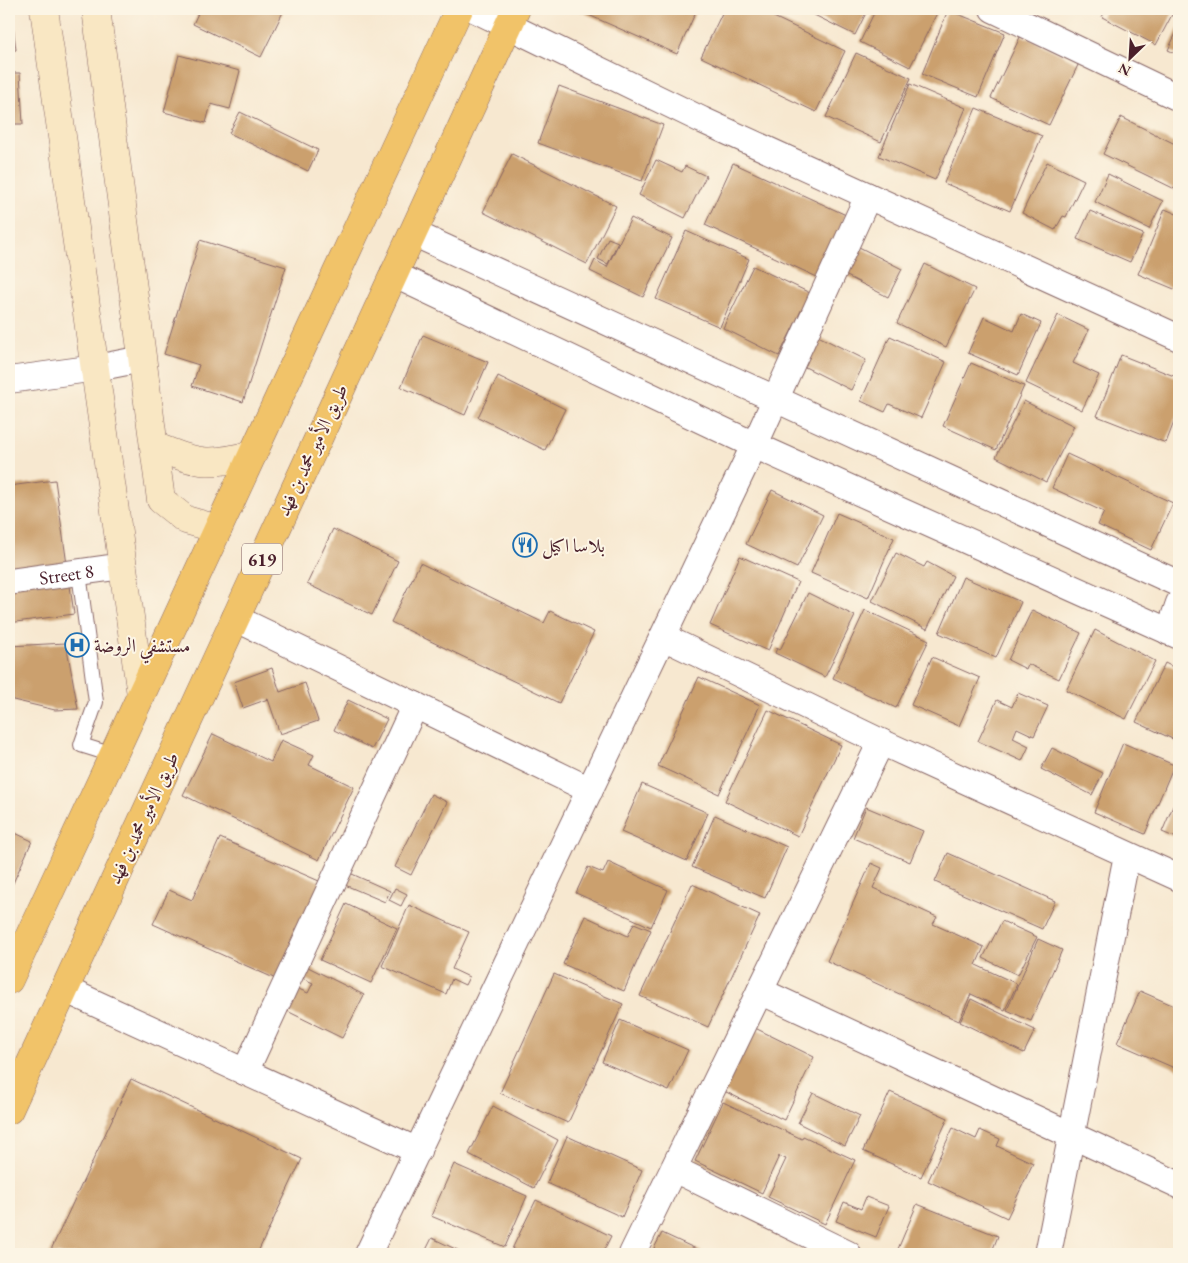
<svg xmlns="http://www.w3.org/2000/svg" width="1188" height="1263" viewBox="0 0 1188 1263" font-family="'EB Garamond',Amiri,serif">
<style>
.building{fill:#cba06e}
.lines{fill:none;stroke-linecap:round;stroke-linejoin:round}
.lane-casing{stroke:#876565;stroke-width:16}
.street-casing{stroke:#876565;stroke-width:28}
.secondary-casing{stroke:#876565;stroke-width:29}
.highway-casing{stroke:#876565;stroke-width:29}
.lane{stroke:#fff;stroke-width:14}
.street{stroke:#fff;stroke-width:26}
.secondary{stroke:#f9e7c3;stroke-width:28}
.highway{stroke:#f1c369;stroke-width:28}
.labels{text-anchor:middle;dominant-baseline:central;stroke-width:4;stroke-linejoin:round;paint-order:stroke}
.shield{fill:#fcf5e5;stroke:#7f5f63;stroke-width:1}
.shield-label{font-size:18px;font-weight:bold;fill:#4a1f2b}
.street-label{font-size:19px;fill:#4a1f2b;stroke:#fcf5e5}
.poi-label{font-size:19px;fill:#4a1f2b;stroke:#fcf5e5;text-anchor:start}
</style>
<rect width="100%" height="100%" fill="#fcf5e5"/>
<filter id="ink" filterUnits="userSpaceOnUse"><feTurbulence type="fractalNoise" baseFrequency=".02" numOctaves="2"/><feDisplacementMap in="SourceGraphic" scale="10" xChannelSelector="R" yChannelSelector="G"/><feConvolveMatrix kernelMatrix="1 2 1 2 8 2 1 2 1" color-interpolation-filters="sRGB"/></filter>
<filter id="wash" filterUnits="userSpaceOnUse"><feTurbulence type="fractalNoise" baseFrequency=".0096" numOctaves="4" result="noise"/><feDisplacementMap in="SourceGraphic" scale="20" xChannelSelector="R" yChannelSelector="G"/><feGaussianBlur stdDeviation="1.12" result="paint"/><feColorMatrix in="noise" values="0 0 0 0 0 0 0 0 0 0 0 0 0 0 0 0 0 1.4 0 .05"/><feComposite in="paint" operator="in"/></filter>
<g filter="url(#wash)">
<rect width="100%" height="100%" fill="#f7e8d0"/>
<g id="blocks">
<path class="building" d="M9,9H11L16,50L9,51Z
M200,9H277L283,12L261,57L193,24Z
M575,9H697L677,54Z
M724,9H757L845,51L816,112L701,57Z
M802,9H868L855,35Z
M876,9H939L910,67L860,42Z
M1106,9H1175L1156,45L1102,17Z
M948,10L1005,33L978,97L922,74Z
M1179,27V55L1168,50Z
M1021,35L1079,63L1049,125L991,98Z
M856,53L911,78L881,142L826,117Z
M179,55L240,71L230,109L211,104L206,123L164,112Z
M9,73H20L23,124H9Z
M910,84L966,108L935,180L879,156Z
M559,86L663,125L642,181L538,143Z
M976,108L1042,136L1010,211L944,183Z
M240,112L318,150L308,171L229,133Z
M1121,117L1179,146V191L1103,154Z
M512,154L616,206L587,264L483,212Z
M656,160L682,172L685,166L706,176L685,218L639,195Z
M1047,162L1084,180L1066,217L1063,216L1055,230L1022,213Z
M733,163L846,215L817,277L705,225Z
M1108,174L1163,201L1149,229L1095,202Z
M1165,209L1179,215V291L1138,274Z
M1090,211L1143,234L1130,262L1077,239Z
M631,218L672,238L643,297L590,271L595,260L607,267Z
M686,231L749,259L720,327L656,299Z
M608,238L618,242L608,264L598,259Z
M200,240L286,267L243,402L192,386L199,365L164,354Z
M859,247L902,269L888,297L845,275Z
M925,264L975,289L946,347L897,323Z
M753,266L810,293L779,356L723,328Z
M1021,314L1041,323L1018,375L968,353L984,317L1014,331Z
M1058,315L1089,330L1073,363L1099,375L1082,410L1026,383Z
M810,332L866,360L851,390L795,362Z
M423,335L488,362L465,415L401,387Z
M890,336L946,362L921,418L889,404L885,412L861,401Z
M1121,355L1179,378V409L1166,443L1097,416Z
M971,363L1024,386L996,450L943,426Z
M498,376L565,409L545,450L478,417Z
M1024,401L1074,426L1046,482L996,457Z
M1067,454L1173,503L1151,550L1098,525L1104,512L1052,488Z
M55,480L74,614L9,623V486Z
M772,490L823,515L797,568L746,544Z
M837,513L894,538L868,598L811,573Z
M333,529L398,561L372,615L307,584Z
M896,553L924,567L927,562L953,576L927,629L872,601Z
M740,556L798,582L768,651L710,625Z
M420,563L544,623L550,611L594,632L559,703L391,622Z
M963,577L1021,602L996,658L939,633Z
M808,593L855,616L825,677L775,653L777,648L780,650Z
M865,610L929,640L896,708L833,678Z
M1032,610L1081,633L1059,679L1028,664L1026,669L1008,660Z
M1095,630L1155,661L1126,719L1066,690Z
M66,643L78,709L55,710L9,699V646Z
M932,657L980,678L959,726L911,705Z
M1165,663L1179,670V742L1136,722Z
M272,668L280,692L305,683L318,721L280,734L268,699L243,708L234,682Z
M699,677L760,705L719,794L658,766Z
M1018,693L1048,706L1034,736L1017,728L1013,738L1029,746L1022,761L978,741L997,700L1012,707Z
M348,700L387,719L372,749L334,730Z
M768,710L841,745L798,836L725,801Z
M213,734L271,762L281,740L314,755L309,765L354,787L319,860L183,795Z
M1123,743L1174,765L1145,834L1094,812Z
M1052,748L1103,773L1092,795L1041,769Z
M642,784L708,813L687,861L621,832Z
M1179,792V839L1162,832Z
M431,794L447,802L411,875L395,867Z
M866,807L923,831L910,862L853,838Z
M715,815L787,847L765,898L692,867Z
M9,830L32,841L9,892Z
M220,838L326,884L276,979L153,924L169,890L192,900Z
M948,853L1055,901L1042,929L935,882Z
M608,862L668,890L651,927L576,893L588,867L603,873Z
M871,863L882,868L873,888L937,917L933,924L984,947L976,965L1017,984L1005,1010L971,994L959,1021L827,961Z
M343,870L390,891L385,902L338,882Z
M692,884L760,915L708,1027L640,996Z
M395,888L407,894L401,906L389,900Z
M346,904L397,928L371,983L320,960Z
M409,905L469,932L452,969L469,977L465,985L452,979L446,994L382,966Z
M585,916L628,936L634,923L651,930L624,991L563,964Z
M1002,921L1037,937L1018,975L983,958Z
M1038,939L1062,950L1031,1021L1007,1010Z
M304,965L364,995L342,1038L283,1009L294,987L308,993L313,983L298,976Z
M554,974L623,1004L568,1123L500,1093Z
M1140,991L1179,1008V1070L1117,1043Z
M971,999L1035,1030L1024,1053L960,1022Z
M620,1020L688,1050L669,1091L602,1062Z
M753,1027L814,1057L784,1120L722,1090Z
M131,1079L302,1159L257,1254H49Z
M890,1092L948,1118L921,1177L863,1151Z
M813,1093L860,1116L845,1146L798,1123Z
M723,1102L802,1139L803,1136L855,1160L825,1224L768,1197L786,1159L779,1156L762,1193L695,1161Z
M493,1106L558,1140L534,1188L469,1154Z
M953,1128L976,1139L980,1130L1000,1139L997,1146L1033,1163L1007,1218L928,1181Z
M567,1136L642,1170L622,1217L547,1183Z
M454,1164L527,1196L505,1247L431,1216Z
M866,1197L889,1206L876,1237L836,1221L844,1202L861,1209Z
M536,1200L611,1236L602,1254H524L512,1249Z
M917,1204L998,1236L991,1254H911L898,1249Z
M662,1233L707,1254H651Z
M432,1238L466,1254H424Z"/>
</g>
</g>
<g filter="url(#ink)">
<use href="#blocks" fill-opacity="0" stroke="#876565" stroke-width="1"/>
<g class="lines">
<g class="lane-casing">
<path id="lane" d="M79,573L96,702L81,745L113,755"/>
</g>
<g class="street-casing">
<g id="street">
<path d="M474,9L702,120L1179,338"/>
<path d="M993,9L1179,98"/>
<path d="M413,233L1179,584"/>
<path d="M393,274L754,445L1179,636"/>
<path d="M9,380L96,368L142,359"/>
<path id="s1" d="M9,582L123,566"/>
<path d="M235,618L590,790"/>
<path d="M1169,632L1179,603"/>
<path d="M663,637L881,742L1179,878"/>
<path d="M64,989L418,1151"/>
<path d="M760,991L1179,1185"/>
<path d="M245,1072L415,705"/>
<path d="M674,1169L848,1254"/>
<path d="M368,1254L761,431L868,196"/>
<path d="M632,1254L881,742"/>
<path d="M1048,1254L1127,855"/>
</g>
</g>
<g class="secondary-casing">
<path id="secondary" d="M44,9L141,695
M96,9L161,500L186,520L218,529
M154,446C197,463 208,467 253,454"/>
</g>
<g class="highway-casing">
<path id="highway" d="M9,980L459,9
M9,1110L516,9"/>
</g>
<use href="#lane" class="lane"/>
<use href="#street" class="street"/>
<use href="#secondary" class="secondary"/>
<use href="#highway" class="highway"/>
</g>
</g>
<defs>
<g id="restaurant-ring" transform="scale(1.25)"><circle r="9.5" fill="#fcf5e5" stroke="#1f6fb2" stroke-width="1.5"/><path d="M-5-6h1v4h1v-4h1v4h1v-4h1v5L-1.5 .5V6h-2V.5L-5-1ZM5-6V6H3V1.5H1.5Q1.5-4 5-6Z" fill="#1f6fb2"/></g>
<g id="hospital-ring" transform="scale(1.25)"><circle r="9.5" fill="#fcf5e5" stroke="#1f6fb2" stroke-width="1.5"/><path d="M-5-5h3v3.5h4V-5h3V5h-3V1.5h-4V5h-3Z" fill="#1f6fb2"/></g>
</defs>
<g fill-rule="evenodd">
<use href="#restaurant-ring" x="525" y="545"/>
<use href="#hospital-ring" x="77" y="645"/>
</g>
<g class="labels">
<rect class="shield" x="242" y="543.5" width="40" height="31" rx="4"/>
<g class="shield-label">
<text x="262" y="559">619</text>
</g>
<g class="street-label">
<text transform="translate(312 450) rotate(-65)">طريق الأمير محمد بن فهد</text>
<text stroke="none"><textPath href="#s1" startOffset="58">Street 8</textPath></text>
<text transform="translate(143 818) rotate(-65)">طريق الأمير محمد بن فهد</text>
</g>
<g class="poi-label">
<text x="542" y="545">بلاسا اكيل</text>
<text x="94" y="645">مستشفي الروضة</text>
</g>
</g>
<rect width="1188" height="1263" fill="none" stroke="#fcf5e5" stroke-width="30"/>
<g transform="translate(1130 58) rotate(205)" stroke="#fcf5e5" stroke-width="4" paint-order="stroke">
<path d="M0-4L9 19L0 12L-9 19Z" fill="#4a1f2b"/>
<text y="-8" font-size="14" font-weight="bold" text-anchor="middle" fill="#4a1f2b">N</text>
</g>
</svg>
